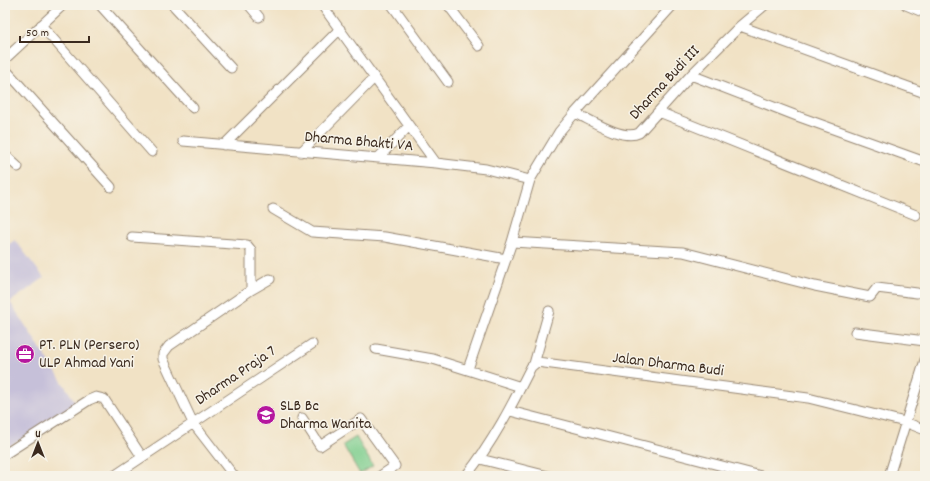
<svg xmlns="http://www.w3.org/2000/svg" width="930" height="481" viewBox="0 0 930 481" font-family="Dekko,sans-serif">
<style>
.industrial{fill:#c6c0d9}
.green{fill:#7fce8e;stroke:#5d7c56}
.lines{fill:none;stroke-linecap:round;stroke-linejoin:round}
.minor-casing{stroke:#968672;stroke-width:11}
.minor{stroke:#fff;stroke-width:9}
.labels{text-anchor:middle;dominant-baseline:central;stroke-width:3;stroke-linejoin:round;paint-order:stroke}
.street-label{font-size:16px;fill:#3b2a1e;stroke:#f7f3e8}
.poi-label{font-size:16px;fill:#3b2a1e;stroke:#f7f3e8;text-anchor:start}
</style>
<rect width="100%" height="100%" fill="#f7f3e8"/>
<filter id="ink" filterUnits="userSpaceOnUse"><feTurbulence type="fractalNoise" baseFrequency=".025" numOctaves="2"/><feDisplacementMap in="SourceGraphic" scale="8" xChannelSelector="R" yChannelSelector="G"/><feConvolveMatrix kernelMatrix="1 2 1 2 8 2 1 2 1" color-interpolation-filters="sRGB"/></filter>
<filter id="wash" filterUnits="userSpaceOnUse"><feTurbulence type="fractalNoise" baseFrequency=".012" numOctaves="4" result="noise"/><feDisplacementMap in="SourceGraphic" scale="16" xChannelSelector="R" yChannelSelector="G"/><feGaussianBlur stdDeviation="0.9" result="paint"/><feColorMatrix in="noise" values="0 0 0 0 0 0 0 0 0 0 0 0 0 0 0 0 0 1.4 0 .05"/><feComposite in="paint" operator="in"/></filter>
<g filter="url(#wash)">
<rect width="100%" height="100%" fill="#f1e2c5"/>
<path class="industrial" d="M15,240L44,278L10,302L78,406L5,449V247Z"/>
<path class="green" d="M356,437L373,466L360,474L343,445Z"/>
</g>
<g filter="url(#ink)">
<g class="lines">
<g class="minor-casing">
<path id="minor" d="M100,5L193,108
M173,5L231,68
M249,5L259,17
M322,5L436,163
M392,5L448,82
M448,5L479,46
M906,5L925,13
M41,25L152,152
M740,26L925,93
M5,59L63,5
M5,69L111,187
M691,75L797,116L925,162
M659,112L916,215
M575,113C591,120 622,141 639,133L691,75L740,26L765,5
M183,141L436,163L486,169L530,180
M224,145L340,29
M301,152L374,78
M5,155L18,167
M378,158L409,126
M273,209L312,232L385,237L506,259
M132,237L247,245L251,250V290
M512,242L683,252L815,286L870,297L877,288L917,293
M855,332L925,341
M376,349L433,359L521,387
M534,364L549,311
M468,369L512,242L530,180L559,132L575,113L673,5
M510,411L761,476
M302,418L320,446L361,419L395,466L380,476
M5,454L89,400L96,397L104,399L142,457
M480,459L548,476
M114,476L312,344
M234,476L193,423L163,359V354L169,346L251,290L270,279
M466,476C493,442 512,405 531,367L537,362L808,398L905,422L925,430
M889,476L925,360"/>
</g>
<use href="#minor" class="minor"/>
</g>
</g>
<defs>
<g id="office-disc" transform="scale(1)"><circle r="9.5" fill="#b5179e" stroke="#f7f3e8"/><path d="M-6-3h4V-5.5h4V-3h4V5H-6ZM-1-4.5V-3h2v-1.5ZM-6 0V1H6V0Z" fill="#fff"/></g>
<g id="school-disc" transform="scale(1)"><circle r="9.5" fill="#b5179e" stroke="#f7f3e8"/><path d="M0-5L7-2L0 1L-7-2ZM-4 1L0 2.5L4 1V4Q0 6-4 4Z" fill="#fff"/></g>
</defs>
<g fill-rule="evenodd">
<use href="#office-disc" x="25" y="354"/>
<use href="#school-disc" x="266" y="415"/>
</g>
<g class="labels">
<g class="street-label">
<text transform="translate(665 83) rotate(-47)">Dharma Budi III</text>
<text transform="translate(359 142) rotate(5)">Dharma Bhakti VA</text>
<text transform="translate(668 365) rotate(7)">Jalan Dharma Budi</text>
<text transform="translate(236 376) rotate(-34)">Dharma Praja 7</text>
</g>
<g class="poi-label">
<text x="39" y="345">PT. PLN (Persero)<tspan x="39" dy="18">ULP Ahmad Yani</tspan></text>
<text x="280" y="406">SLB Bc<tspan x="280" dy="18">Dharma Wanita</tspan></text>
</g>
</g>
<rect width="930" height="481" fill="none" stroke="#f7f3e8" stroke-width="20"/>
<g transform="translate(38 443)" stroke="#f7f3e8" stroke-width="3" paint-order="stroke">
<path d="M0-3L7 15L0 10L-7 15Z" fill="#3b2a1e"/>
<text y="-6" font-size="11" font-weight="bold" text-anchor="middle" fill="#3b2a1e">U</text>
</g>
<path d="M20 36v6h69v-6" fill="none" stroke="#3b2a1e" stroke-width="2"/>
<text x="26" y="36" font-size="12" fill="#3b2a1e" stroke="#f7f3e8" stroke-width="3" paint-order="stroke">50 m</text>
</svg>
